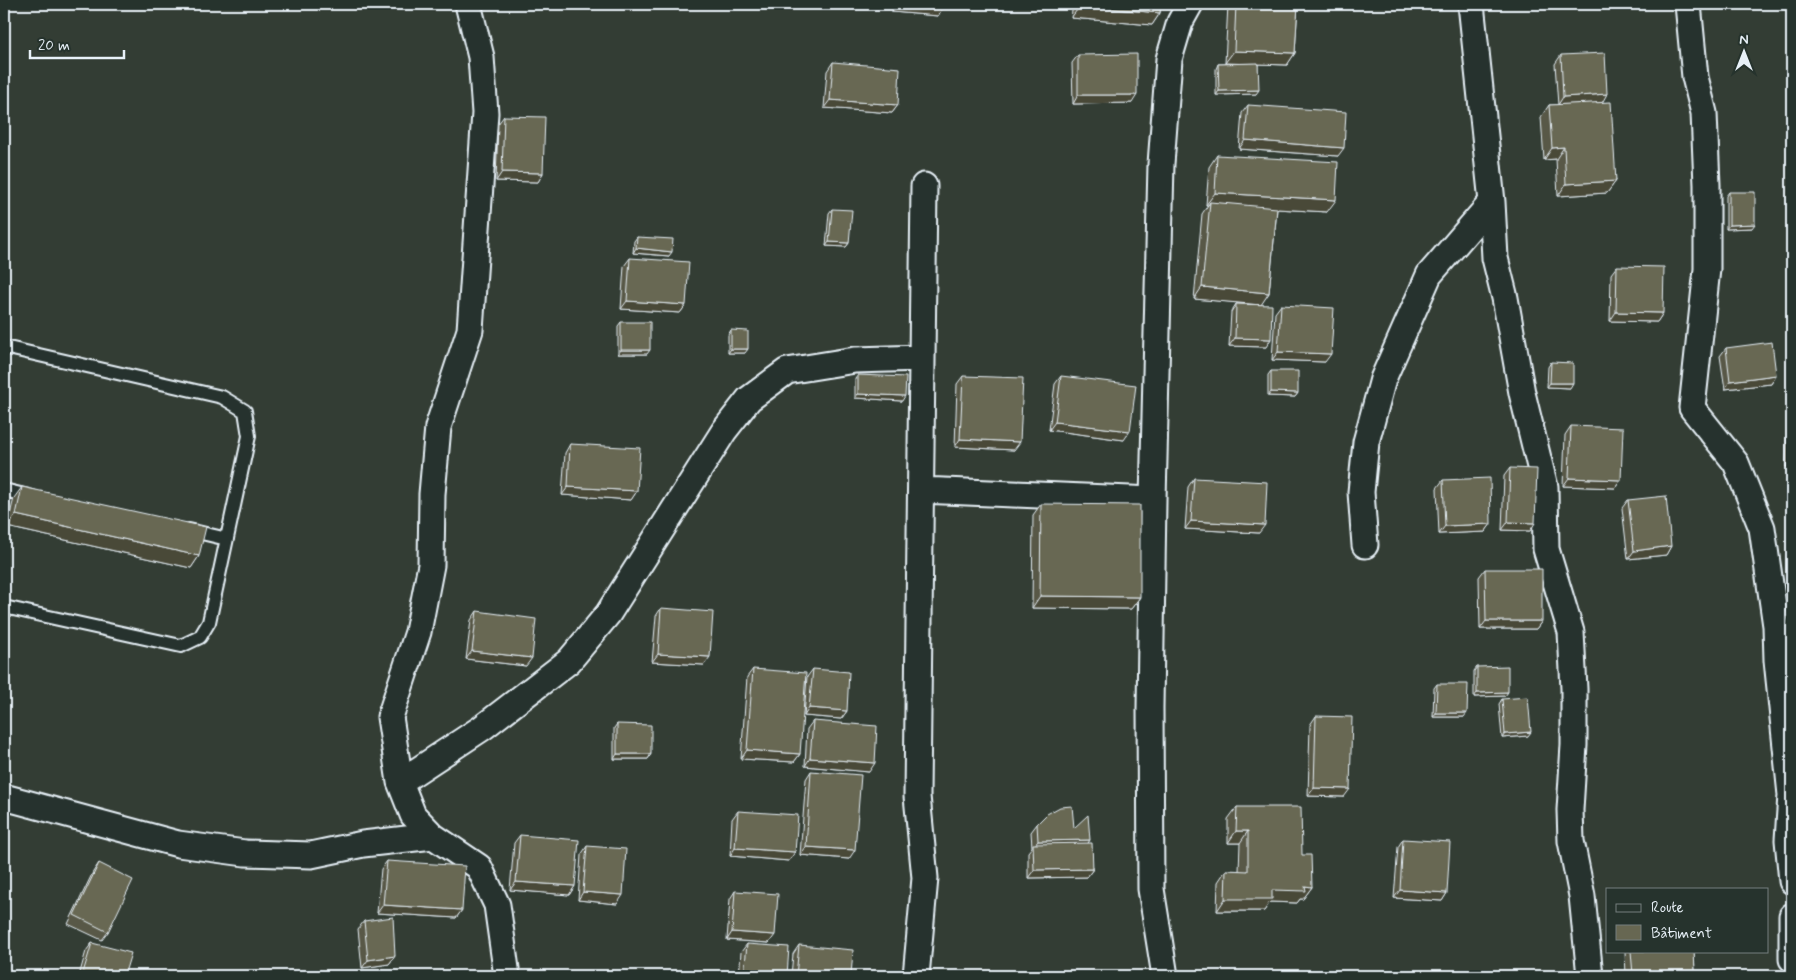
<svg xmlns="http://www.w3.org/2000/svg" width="1796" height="980" viewBox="0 0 1796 980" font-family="Mynerve,sans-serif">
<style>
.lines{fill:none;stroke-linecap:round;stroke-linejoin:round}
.service-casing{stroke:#e8f1f8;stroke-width:16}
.minor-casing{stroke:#e8f1f8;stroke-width:29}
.service{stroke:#26332d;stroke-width:12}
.minor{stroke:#26332d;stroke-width:25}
.wall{fill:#595947;stroke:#e8f1f8}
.shaded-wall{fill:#484839;stroke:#e8f1f8}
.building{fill:#676752;stroke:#e8f1f8}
</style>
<rect width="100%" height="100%" fill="#333d34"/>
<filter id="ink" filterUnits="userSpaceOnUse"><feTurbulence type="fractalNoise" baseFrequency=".02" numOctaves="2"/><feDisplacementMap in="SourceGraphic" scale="10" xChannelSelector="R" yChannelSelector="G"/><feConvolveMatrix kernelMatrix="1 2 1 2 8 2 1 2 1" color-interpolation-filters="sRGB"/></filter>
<g filter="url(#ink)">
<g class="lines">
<g class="service-casing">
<path id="service" d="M4,347L222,397L245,411L249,436L209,622L200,637L181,646L4,607
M4,490L33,497
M189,530L227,539"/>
</g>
<g class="minor-casing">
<path id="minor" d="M468,4L481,57L485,113L470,330L438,427L432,494L431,565L418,632L390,717L400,782L413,815L433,836L479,867L497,905L507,976
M1471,4L1492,202L1495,258L1505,298L1522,393L1545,487L1546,549L1571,632L1574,689V745L1570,810L1571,841L1582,896L1590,976
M1688,4L1695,77L1704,113L1707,185V269L1692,408L1736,463L1762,528L1776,626L1777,660L1791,795L1788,840L1792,881
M921,490L1153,500
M1365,545L1361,492L1366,442L1383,379L1429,275L1492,202
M400,782L482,728L569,661L608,614L724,431L749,399L787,371L855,360L922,358
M4,797L178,844L245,853L311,855L363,844L433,836
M1792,916V959
M916,976L925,878L917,796L924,186
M1165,976L1151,889L1150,708L1153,500L1161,164L1169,59L1180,22L1190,4"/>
</g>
<use href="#service" class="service"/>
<use href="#minor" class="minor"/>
</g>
<path class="wall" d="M893,4H944L943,7L938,16L892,12Z
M1073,4H1161L1160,13L1152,25L1071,18Z
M1228,4H1298L1295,53L1287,65L1258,64L1256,94L1216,95V69L1218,64H1252L1225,63Z
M1078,55L1132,103L1073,104L1072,63Z
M1561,55L1602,102L1616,181L1607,193L1558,196L1556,159L1544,160L1541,117L1549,105H1558L1555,64Z
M833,62L898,105L892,113L824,108L827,71Z
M1248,105L1338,156L1239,149L1242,113Z
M504,116L543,173L538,182L496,181L498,124Z
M1217,155L1327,212L1277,209L1269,293L1261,304L1266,347L1229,346L1231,312L1236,304H1255L1194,299L1202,214L1208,205H1206L1209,167Z
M1729,192L1752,228L1726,229V196Z
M832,209L849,243L846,247L826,246L829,213Z
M637,237L669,256L633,253L634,241Z
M630,258L686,305L680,313L621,309L624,266Z
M1617,266L1663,313L1657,322L1610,321L1611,274Z
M1281,305L1325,362L1272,360L1275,313Z
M621,322L647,354H618V326Z
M731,330L745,353H728V335Z
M1726,348L1776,375L1771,384L1725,389L1720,356Z
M1551,362L1570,388L1547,387L1548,367Z
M1271,371L1298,393L1295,397L1268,396V375Z
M858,375L902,401L855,398V379Z
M963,376L1014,450L955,447L957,384Z
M1061,376L1124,440L1049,430L1055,384Z
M1571,426L1621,480L1615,488L1563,486L1565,435Z
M1790,434H1792V467H1786L1787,438Z
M570,444L637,491L631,500L562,495L565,453Z
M1510,468L1530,531L1502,530L1504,476Z
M1194,478L1259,533L1185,529L1188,487Z
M1443,480L1491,524L1485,532L1439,534L1437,488Z
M22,487L199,556L191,568L7,527L14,498Z
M1628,500L1671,546L1666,555L1628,559L1622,508Z
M1041,504L1140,597L1131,609L1032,608L1033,515Z
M1485,569L1542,621L1536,629H1480L1479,577Z
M661,608L704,665L652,662L656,616Z
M477,611L526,666L466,659L471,620Z
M1477,667L1505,696L1474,697V671Z
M753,669L800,754L794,762L741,759L747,677Z
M813,669L847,711L841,719L804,716L807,677Z
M1437,684L1464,717H1433L1434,688Z
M1502,699L1528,736L1502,738L1499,704Z
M1316,716L1344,797L1308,796L1310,725Z
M813,721L869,772L805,766L807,729Z
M617,724L651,754L648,759H614V728Z
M811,771L849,859L800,855L806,779Z
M1237,807L1302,855L1312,887L1303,899H1300L1297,903L1270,902L1264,911H1217L1218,882L1226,870L1239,871L1240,843H1228V819Z
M738,811L789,861L730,856L732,819Z
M1037,824L1074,828L1088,843L1093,869L1087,877L1028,878V852L1032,847L1031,832Z
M520,835L575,886L569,895L510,890L514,843Z
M1403,839L1447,893L1442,901L1394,898L1398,847Z
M587,846L617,904L578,900L581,855Z
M387,861L462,910L456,918L377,913L381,869Z
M99,863L108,932L102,940L68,924L93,872Z
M735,891L769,943L727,940L730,899Z
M364,921L395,956L389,964L362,968L358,929Z
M92,943L124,976H79L86,951Z
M747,944L787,976H739L741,952Z
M799,945L851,976H791L793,954Z
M1625,951H1694L1695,972L1692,976H1626Z"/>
<path class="shaded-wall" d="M898,4L943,7L938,16L892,12Z
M1080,6L1160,13L1152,25L1071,18Z
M1234,51L1295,53L1287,65L1225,63Z
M1259,90L1256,94L1216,95L1219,91Z
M1607,94L1602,103L1558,105L1563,97Z
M1078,95H1137L1132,103L1073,104Z
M830,100L898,105L892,113L824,108Z
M1245,140L1344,148L1338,156L1239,149Z
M1564,147L1556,159L1544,160L1552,148Z
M502,172L543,173L538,182L496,181Z
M1616,181L1607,193L1558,196L1566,184Z
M1215,193L1336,200L1327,212L1210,205V202L1208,205H1206Z
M1755,224L1752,228L1726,229L1729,225Z
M829,242L849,243L846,247L826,246Z
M636,248L672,252L669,256L633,253Z
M1202,287L1269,293L1261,305L1194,299Z
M627,301L686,305L680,313L621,309Z
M1616,312L1663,313L1657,322L1610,321Z
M1235,338L1271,339L1266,347L1229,346Z
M731,349H748L745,353H728Z
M621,350H650L647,354H618Z
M1278,352L1331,354L1325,362L1272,360Z
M1776,375L1771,384L1725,389L1730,381Z
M1550,383H1573L1570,388L1547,387Z
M1271,392L1298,393L1295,397L1268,396Z
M858,394L905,396L902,401L855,398Z
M1055,422L1130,431L1124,440L1049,430Z
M960,439L1020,442L1014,450L955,447Z
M1789,463H1792V467H1786Z
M1569,478L1621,480L1615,488L1563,486Z
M568,487L637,491L631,500L562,495Z
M16,515L199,556L191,568L7,527Z
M1191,521L1265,525L1259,533L1185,529Z
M1508,522L1535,523L1530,531L1502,530Z
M1491,524L1485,532L1439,534L1445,526Z
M1671,546L1666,555L1628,559L1634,551Z
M1040,596L1140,597L1131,609L1032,608Z
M1486,621H1542L1536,629H1480Z
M472,651L532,658L526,666L466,659Z
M658,654L710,657L704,665L652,662Z
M1508,692L1505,696L1474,697L1477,693Z
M809,708L847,711L841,719L804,716Z
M1436,713H1467L1464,717H1433Z
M1531,732L1528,736L1502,738L1505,734Z
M747,750L800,754L794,762L741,759Z
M617,754H651L648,759H614Z
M810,758L875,763L869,772L805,766Z
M1314,788L1350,789L1344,797L1308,796Z
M1236,831H1248L1240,843H1228Z
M1090,840L1085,848L1034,846L1038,841Z
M806,847L855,850L849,859L800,855Z
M735,848L795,852L789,861L730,856Z
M1093,869L1087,877L1028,878L1034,870Z
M516,882L575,886L569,895L510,890Z
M1305,886L1312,887L1303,899H1300L1297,903L1270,902L1264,911H1217L1225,899L1272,890Z
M1400,890L1447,893L1442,901L1394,898Z
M583,892L623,895L617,904L578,900Z
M383,905L462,910L456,918L377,913Z
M732,932L775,935L769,943L727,940Z
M395,956L389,964L362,968L368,960Z
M1695,972L1692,976H1632L1633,975Z"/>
<path class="building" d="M898,4H944L943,7Z
M1080,4H1161L1160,13L1080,6Z
M1236,4H1298L1295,53L1234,51Z
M1605,53L1607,94L1563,97L1561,55Z
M1137,54V95H1078V55Z
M833,62L900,68L898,105L830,100Z
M1258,63L1259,90L1219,91L1218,64Z
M1611,102L1616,181L1566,184L1564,147L1552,148L1549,105Z
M1248,105L1346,112L1344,148L1245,140Z
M504,116L545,117L543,173L502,172Z
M1217,155L1338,162L1336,200L1215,193Z
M1729,192H1755V224L1729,225Z
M1210,202L1277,208L1269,293L1202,287Z
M832,209L852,210L849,243L829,242Z
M637,237L673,239L672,252L636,248Z
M630,258L689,262L686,305L627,301Z
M1617,266L1664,267L1663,313L1616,312Z
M1236,304L1272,305L1271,339L1235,338Z
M1281,305L1334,308L1331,354L1278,352Z
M621,322H650V350H621Z
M731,330L748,331V349H731Z
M1772,342L1776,375L1730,381L1726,348Z
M1551,362L1573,363V383H1550Z
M1271,371H1298V393L1271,392Z
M858,375L906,377L905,396L858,394Z
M963,376L1023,378L1020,442L960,439Z
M1061,376L1136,385L1130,431L1055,422Z
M1571,426L1623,428L1621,480L1569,478Z
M1790,434H1792V463H1789Z
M570,444L640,448L637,491L568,487Z
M1510,468L1537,469L1535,523L1508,522Z
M1194,478L1267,482L1265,525L1191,521Z
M1490,478L1491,524L1445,526L1443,480Z
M22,487L206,527L199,556L16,515Z
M1666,496L1671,546L1634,551L1628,500Z
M1041,504L1140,505V597L1040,596Z
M1485,569H1542V621H1486Z
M661,608L713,612L710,657L658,654Z
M477,611L536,619L532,658L472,651Z
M1508,666V692L1477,693V667Z
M753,669L806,673L800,754L747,750Z
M813,669L849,672L847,711L809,708Z
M1437,684H1468L1467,713H1436Z
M1528,697L1531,732L1505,734L1502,699Z
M1316,716L1352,717L1350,789L1314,788Z
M813,721L877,726L875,763L810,758Z
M617,724L651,725V754H617Z
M811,771L861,775L855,850L806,847Z
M1072,806L1074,828L1088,815L1090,840L1038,841L1037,824L1047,814L1060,807Z
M1237,807H1301L1302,855H1311L1312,887L1305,886L1306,891L1272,890V899H1225L1226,870L1248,871V831H1236Z
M738,811L798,815L795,852L735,848Z
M520,835L579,840L575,886L516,882Z
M1403,839L1450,842L1447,893L1400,890Z
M1092,843L1093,869L1034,870L1033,844Z
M587,846L626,849L623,895L583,892Z
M387,861L465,866L462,910L383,905Z
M99,863L133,880L108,932L74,915Z
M735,891L778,894L775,935L732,932Z
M393,917L395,956L368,960L364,921Z
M92,943L131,953L124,976H82Z
M747,944L789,947L787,976H744Z
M799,945L853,950L851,976H796Z
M1631,951H1694L1695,972L1633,975Z
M1530,974V976H1499Z"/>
</g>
<rect width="1796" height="980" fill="none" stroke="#26332d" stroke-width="20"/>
<rect x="10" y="10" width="1776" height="960" fill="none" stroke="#e8f1f8" stroke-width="2" filter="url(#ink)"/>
<rect x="1606" y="888" width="162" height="65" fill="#26332d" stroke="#747f7e"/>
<rect x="1616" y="904" width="25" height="8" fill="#26332d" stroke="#747f7e"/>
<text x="1651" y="912" font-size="15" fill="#e8f1f8">Route</text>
<rect x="1616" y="925" width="25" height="15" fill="#676752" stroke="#747f7e"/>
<text x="1651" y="938" font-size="15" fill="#e8f1f8">Bâtiment</text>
<g transform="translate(1744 52)" stroke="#26332d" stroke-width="4" paint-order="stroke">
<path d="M0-4L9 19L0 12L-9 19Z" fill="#e8f1f8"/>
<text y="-8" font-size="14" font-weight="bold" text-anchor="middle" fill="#e8f1f8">N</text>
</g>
<path d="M30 50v8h94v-8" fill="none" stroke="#e8f1f8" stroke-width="2.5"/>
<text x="38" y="50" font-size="15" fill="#e8f1f8" stroke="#26332d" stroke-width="4" paint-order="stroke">20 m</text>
</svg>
